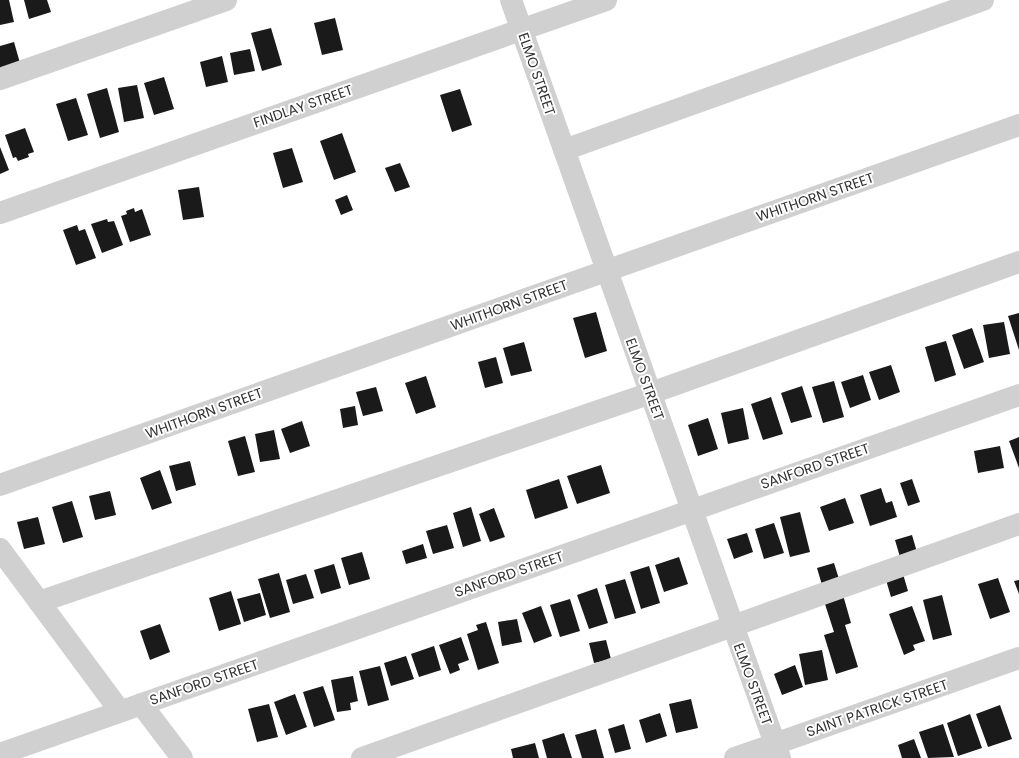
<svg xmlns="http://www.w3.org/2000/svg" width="1019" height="758" viewBox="0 0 1019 758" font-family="Poppins,sans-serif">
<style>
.building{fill:#1a1a1a}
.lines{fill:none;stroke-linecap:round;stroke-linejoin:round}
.minor{stroke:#d0d0d0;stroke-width:22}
.labels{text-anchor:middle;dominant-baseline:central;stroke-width:4;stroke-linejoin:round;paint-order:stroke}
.street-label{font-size:14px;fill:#333;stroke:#fff}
</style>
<rect width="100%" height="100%" fill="#fff"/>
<path class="building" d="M0,0H9L14,22L0,25Z
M24,0H47L51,12L29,19Z
M335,18L343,50L322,55L314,23Z
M271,28L282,65L262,71L251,33Z
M14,42L20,63L0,69V46Z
M250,49L255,71L234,75L230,53Z
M222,56L228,82L206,87L200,62Z
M164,77L174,109L154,115L144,83Z
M137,85L144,118L124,122L118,88Z
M107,88L119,132L100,138L87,94Z
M460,89L472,125L452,132L440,95Z
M76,98L88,135L68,141L56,104Z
M25,128L34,152L28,154L29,157L18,161L16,157L13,158L5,135Z
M342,133L356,172L334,180L320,141Z
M0,147L9,170L0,174Z
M292,148L303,182L283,188L273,153Z
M400,163L410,187L395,192L385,168Z
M199,187L204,217L183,220L178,190Z
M347,195L353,210L341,215L335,200Z
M134,208L135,212L142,209L151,235L130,242L121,216L127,214L126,211Z
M107,219L108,222L114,221L123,245L102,253L91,224Z
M77,225L79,231L85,229L96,258L76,265L63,230Z
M596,312L607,351L585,358L573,318Z
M1019,313V350L1008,316Z
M1004,322L1010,354L989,358L983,325Z
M972,328L984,362L964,369L952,335Z
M946,341L956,375L935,382L925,347Z
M524,342L532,371L511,376L503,348Z
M496,357L503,383L485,388L478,362Z
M891,365L900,392L879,400L869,372Z
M863,375L871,400L850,408L841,382Z
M426,376L436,407L416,414L405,383Z
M834,381L844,417L823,423L812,387Z
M802,386L812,417L791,423L781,393Z
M376,387L383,411L363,416L356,392Z
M771,397L783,434L763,440L751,404Z
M355,406L358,425L343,428L340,409Z
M743,408L749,439L728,444L721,413Z
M708,418L718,449L698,456L688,425Z
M302,421L310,446L290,453L281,429Z
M274,430L280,459L260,462L255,434Z
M245,436L255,472L238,476L228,441Z
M1019,437V468L1009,441Z
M1000,446L1004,468L978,473L974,451Z
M190,461L196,485L176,491L169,466Z
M601,465L610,493L577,504L567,476Z
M160,470L172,503L152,510L140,478Z
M559,479L568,508L535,519L526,490Z
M912,479L920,502L908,506L900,483Z
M881,488L886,503L892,501L897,517L870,526L860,495Z
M110,491L116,515L95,520L89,496Z
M845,498L854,523L829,531L820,507Z
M72,501L83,537L63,543L52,507Z
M471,507L481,541L463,547L453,513Z
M494,508L505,537L490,542L479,514Z
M800,512L810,552L790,557L780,517Z
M38,517L45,544L24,549L17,522Z
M774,523L784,553L764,559L755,529Z
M447,525L454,548L433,554L426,531Z
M747,533L753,552L734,559L727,539Z
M912,535L917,552L900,557L895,540Z
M423,544L427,558L406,564L402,551Z
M362,552L370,579L349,585L341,558Z
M679,557L688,584L664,592L655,565Z
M834,563L839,579L822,585L817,568Z
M334,564L341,588L321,594L314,570Z
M649,566L660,603L641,609L630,572Z
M279,573L290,612L270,618L258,579Z
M306,574L314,598L293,604L286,580Z
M903,574L908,591L891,597L886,580Z
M998,578L1010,612L990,619L978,584Z
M625,579L636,613L615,619L605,585Z
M1019,580V594L1014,581Z
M597,588L608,623L589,629L577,595Z
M231,591L241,624L219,631L209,598Z
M260,593L266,615L244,622L237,599Z
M843,595L851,623L845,625L858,667L836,674L824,635L834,632L824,601Z
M942,595L952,635L933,640L923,600Z
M570,599L580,631L560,637L550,605Z
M541,606L552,636L534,643L522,613Z
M912,606L925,641L913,645L915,650L904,655L889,614Z
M517,619L522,642L502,646L498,622Z
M486,622L499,663L478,670L467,634L478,630L476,625Z
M160,624L170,652L150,660L140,631Z
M461,637L469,660L458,664L460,670L450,674L439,645Z
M606,640L611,659L594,663L589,643Z
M434,646L441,670L419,677L411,654Z
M822,650L828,680L805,685L799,654Z
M406,656L414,679L391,686L384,663Z
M795,665L803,687L782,695L774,674Z
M380,666L389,700L368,706L359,671Z
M353,676L358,701L350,703L351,710L337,712L331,680Z
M323,686L335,720L314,727L303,692Z
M295,694L307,727L286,735L274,702Z
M691,699L698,728L676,733L669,704Z
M269,704L278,737L257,742L248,709Z
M1000,705L1012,739L988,747L976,714Z
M660,713L667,736L646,743L639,720Z
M970,714L982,748L958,756L947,723Z
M624,724L631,749L615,753L608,729Z
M943,724L954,757L928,758L919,732Z
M596,729L604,758H582L575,735Z
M564,733L572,758H547L542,740Z
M914,739L921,758H902L898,745Z
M535,743L539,758H513L511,749Z"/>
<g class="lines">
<path class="minor" d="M511,0L780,758
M0,79L226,0
M564,150L983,0
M0,213L606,0
M0,485L1019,125
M0,549L120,711
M39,602L651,393L1019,262
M141,704L182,758
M0,754L1019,395
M362,758L1019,524
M735,758L1019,658"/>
</g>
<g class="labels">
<g class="street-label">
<text transform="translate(537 74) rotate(71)">ELMO STREET</text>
<text transform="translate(303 106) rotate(-19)">FINDLAY STREET</text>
<text transform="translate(815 197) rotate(-19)">WHITHORN STREET</text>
<text transform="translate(509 305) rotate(-20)">WHITHORN STREET</text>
<text transform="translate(645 379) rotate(70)">ELMO STREET</text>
<text transform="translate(204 413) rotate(-20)">WHITHORN STREET</text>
<text transform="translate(815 466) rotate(-19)">SANFORD STREET</text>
<text transform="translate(509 574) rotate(-19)">SANFORD STREET</text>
<text transform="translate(204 682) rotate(-19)">SANFORD STREET</text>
<text transform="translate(753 684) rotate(70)">ELMO STREET</text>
<text transform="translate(877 708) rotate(-19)">SAINT PATRICK STREET</text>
</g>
</g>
</svg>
